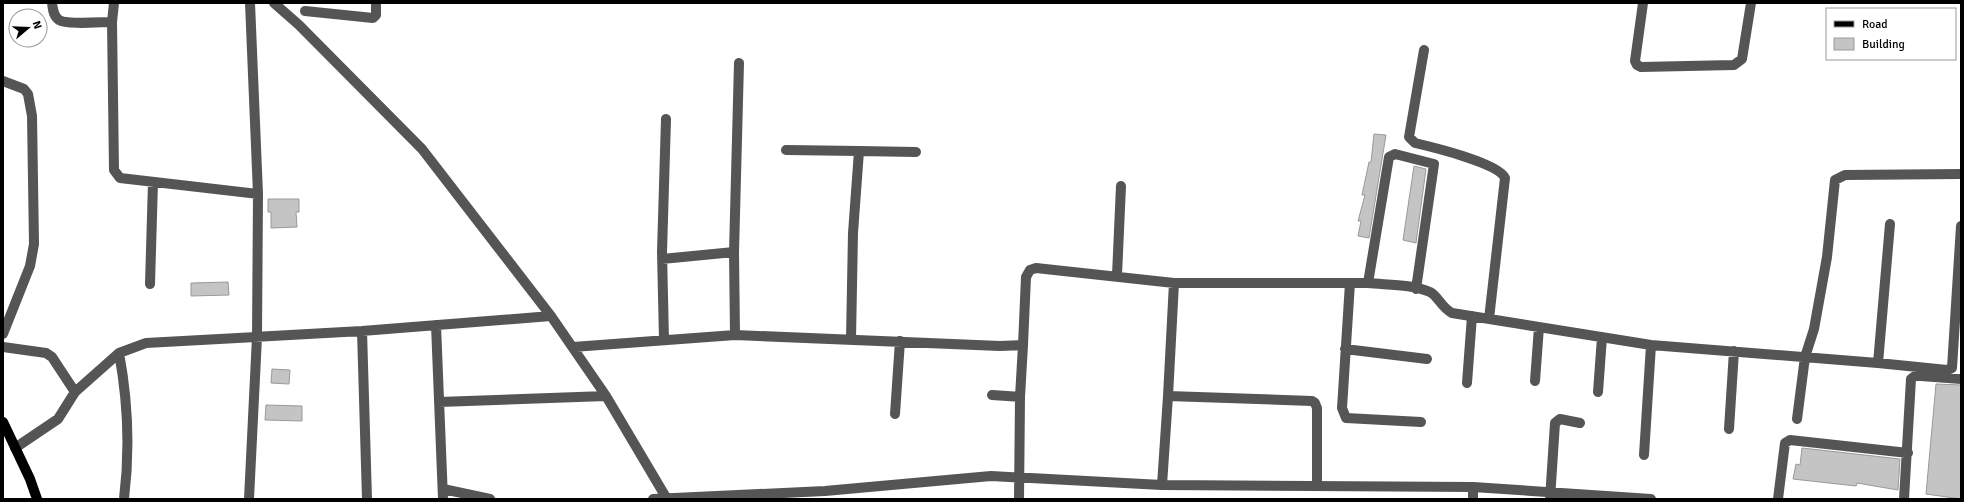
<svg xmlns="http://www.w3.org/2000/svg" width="1964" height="502" viewBox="0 0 1964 502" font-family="Signika,sans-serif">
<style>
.building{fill:#c4c4c4;stroke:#999}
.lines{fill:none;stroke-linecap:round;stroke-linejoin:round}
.minor{stroke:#555;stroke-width:10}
.major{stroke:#000;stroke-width:10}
</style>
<rect width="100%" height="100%" fill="#fff"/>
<path class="building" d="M1374,134L1386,135L1369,238L1358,236L1361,221H1358L1365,195H1362L1369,162H1371Z
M1414,166L1426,169L1416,243L1403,240Z
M268,199H299V212H296L297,227L271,228V212H268Z
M228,282L229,295L191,296V283Z
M272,369L290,370L289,384L271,383Z
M1936,384L1961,385V499L1926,494Z
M266,405L302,406V421L265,420Z
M1802,448L1900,459L1898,490L1857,483L1856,486L1793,479L1796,464L1800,465Z"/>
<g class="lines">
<path class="minor" d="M52,3C53,9 53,16 59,20C67,25 101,22 112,22
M114,3L112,22L114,170L120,178L258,194
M274,3L299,25L422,149L551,316L606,396L667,499
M1643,3L1635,61L1637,65L1641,67L1734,65L1742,59L1751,3
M305,11L373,18L376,15V3
M1424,50L1409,137L1415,143C1432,147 1499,163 1505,178L1489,319
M3,81L24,89L28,94L32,116L34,244L30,266L3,334
M786,150L859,151L853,233L851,339
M859,151L916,152
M662,259L734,252
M1117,275L1121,186
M1174,283L1168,396L1312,401L1315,403L1317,408V486
M1350,283L1342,408L1346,418L1421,422
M1368,283C1387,285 1412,284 1430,292C1438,296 1441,307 1452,313L1651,345L1878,363L1947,370L1952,368L1961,226
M150,284L153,182
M436,325L443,499
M362,331L367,499
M735,335L734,252L739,63
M664,340L662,252L666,119
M3,347L46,353L52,357L75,392
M573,347L735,335L1000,346L1023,345L1026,277L1030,270L1036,268L1174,283H1368L1389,157L1395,154L1434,164L1416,289
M1345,349L1427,359
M119,353C128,401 130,450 124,499
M1878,363L1890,224
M1535,381L1539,327
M1467,383L1472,316
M1598,392L1602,337
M992,395L1020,397L1019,499
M1020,397L1023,345
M439,402L606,396
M895,414L900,341
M1797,419L1805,357L1814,329L1827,257L1835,180L1845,175L1961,174
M1729,429L1734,351
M15,448L58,419L75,392L119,353L146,343L362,331L551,316
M1644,455L1651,345
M1162,485L1168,396
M1473,487V499
M443,489L490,499
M249,499L257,337L258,194L250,3
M653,499L825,491L991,476L1162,485L1473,487L1651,499
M1550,499L1555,423L1560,419L1580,423
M1778,499L1785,443L1790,440L1908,453
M1904,499L1911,379L1915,376H1921L1961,379"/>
<path class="major" d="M3,422L30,479L37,499"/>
</g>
<rect width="1964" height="502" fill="none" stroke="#000000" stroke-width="8"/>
<rect x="1826" y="8" width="130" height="52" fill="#ffffff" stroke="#999999"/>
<rect x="1834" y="21" width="20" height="6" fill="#000000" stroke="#999999"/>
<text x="1862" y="28" font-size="12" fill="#000000">Road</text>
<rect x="1834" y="38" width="20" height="12" fill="#c4c4c4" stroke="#999999"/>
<text x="1862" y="48" font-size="12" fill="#000000">Building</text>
<g transform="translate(28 28) rotate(71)"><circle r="19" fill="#ffffff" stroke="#999999"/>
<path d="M0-3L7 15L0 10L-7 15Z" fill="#000000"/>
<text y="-6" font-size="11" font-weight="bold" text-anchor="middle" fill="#000000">N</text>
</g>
</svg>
